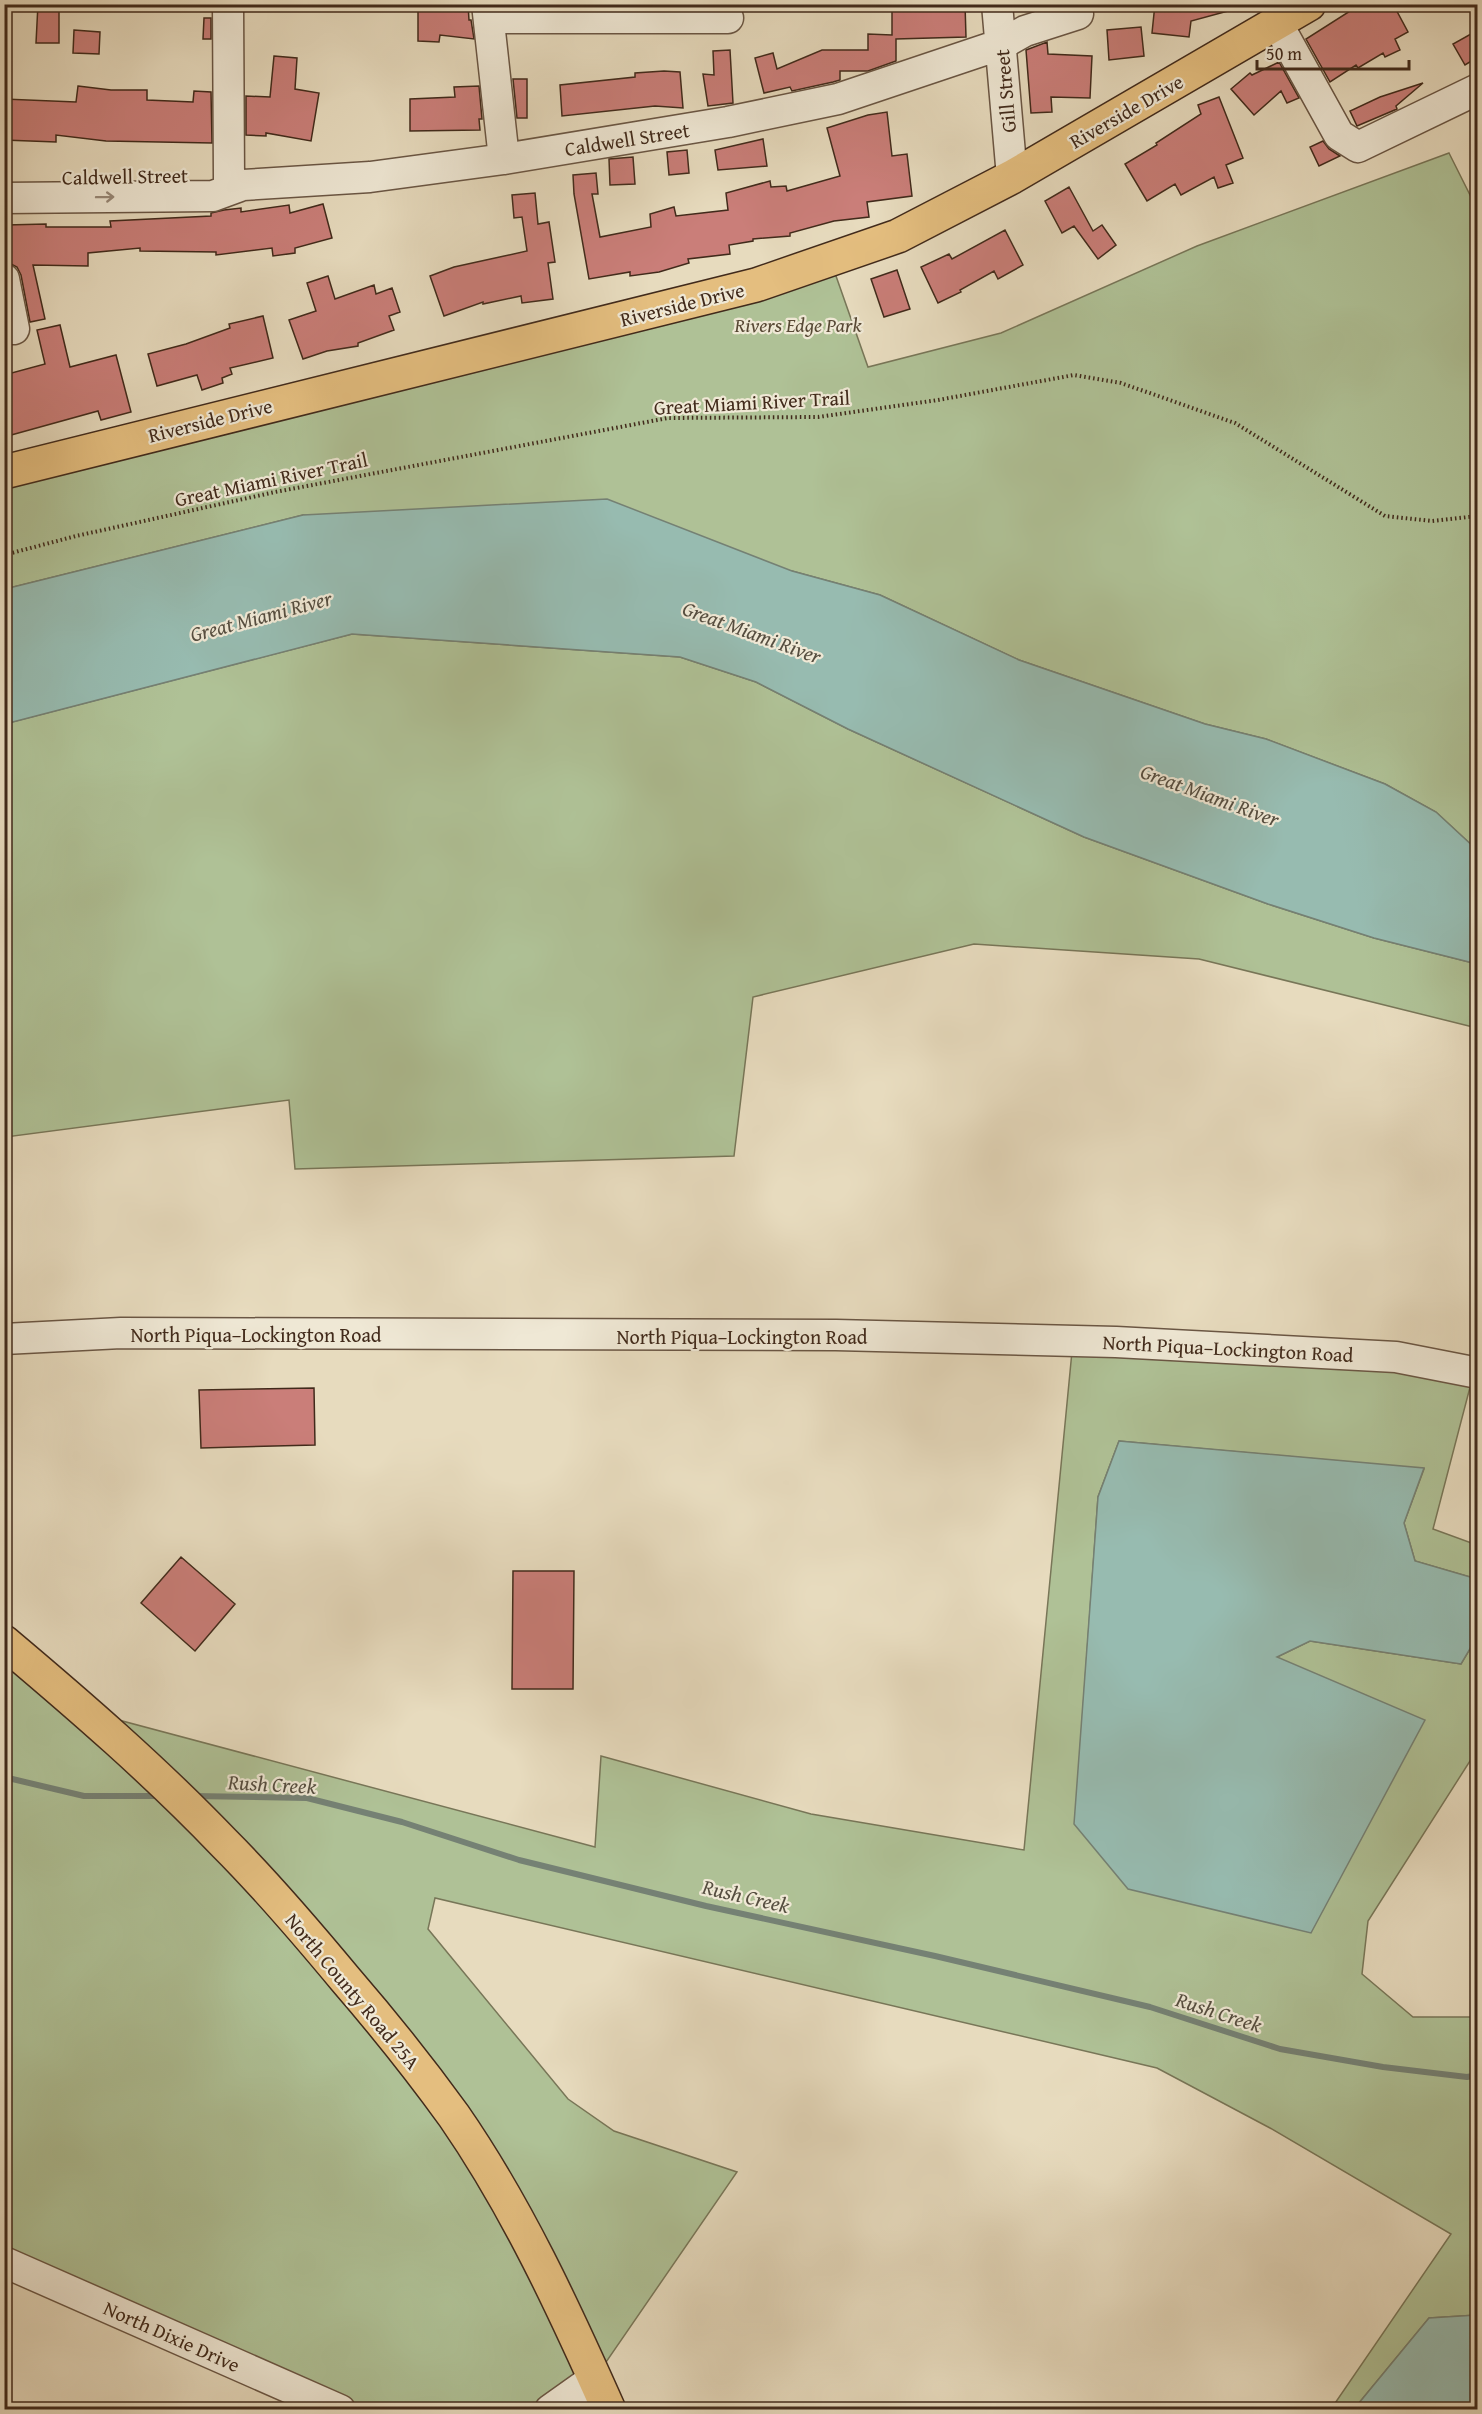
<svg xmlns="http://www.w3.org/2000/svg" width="1482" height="2414" viewBox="0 0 1482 2414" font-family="'Gentium Book Plus',serif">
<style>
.green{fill:#afc196;stroke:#787658;stroke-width:1.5}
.water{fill:#97bbb0;stroke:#758174;stroke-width:1.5}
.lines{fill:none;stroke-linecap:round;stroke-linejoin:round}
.stream{stroke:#758174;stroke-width:6}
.building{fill:#ca7e79;stroke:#412a1b;stroke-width:1.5}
.minor-casing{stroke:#6a5644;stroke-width:33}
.major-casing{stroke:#412a1b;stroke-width:36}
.path{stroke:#412a1b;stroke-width:4;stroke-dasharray:1.5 3;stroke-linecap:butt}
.minor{stroke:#efe8d5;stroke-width:30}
.major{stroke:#e4be7f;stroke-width:33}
.oneway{stroke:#988978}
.labels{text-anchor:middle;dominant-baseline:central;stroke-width:4.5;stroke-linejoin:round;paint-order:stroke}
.street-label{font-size:20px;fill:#412a1b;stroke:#efe8d5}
.park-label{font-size:20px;font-style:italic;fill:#574834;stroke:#efe8d5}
.water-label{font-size:21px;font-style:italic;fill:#564e40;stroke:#efe8d5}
</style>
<rect width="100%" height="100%" fill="#e7dbbe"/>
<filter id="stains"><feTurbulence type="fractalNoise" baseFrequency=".00333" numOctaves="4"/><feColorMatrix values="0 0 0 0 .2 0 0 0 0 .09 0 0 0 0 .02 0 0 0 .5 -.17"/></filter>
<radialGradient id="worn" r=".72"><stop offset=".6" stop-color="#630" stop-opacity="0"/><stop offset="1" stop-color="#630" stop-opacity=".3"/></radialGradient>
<path class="green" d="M1449,153L1477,209V850L1436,812L1385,784L1266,739L1205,724L1019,660L880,595L792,571L303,515L5,589V472L830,259L868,367L1001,333L1197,246Z
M352,634L680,657L756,682L848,729L1084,837L1268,904L1374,938L1477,964V1028L1199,959L974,944L753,997L734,1156L295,1169L289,1100L6,1137L4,724Z
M1073,1341L1474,1372L1433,1529L1477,1545V1579L1415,1561L1404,1523L1424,1469L1119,1441L1098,1497L1075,1823L1277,1657L1310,1641L1461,1664L1477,1637V1750L1368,1921L1362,1974L1413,2017H1477V2315L1429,2318L1354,2409H1331L1451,2234L1270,2128L1157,2068L435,1898L428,1929L568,2099L614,2131L737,2172L595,2378L609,2409H340L5,2262L4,1642L85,1711L595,1847L601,1756L811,1814L1024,1850Z"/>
<path class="water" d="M607,499L792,571L880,595L1019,660L1205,724L1266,739L1385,784L1436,812L1477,850V964L1374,938L1268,904L1084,837L848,729L756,682L680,657L352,634L5,724V589L303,515Z
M1119,1441L1424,1468L1404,1523L1415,1561L1477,1579V1637L1461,1664L1310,1641L1277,1657L1425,1720L1311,1933L1128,1889L1074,1824L1098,1497Z
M1477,2315V2409H1354L1429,2318Z"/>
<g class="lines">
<path class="stream" d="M4,1777L84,1796H159
M193,1796L307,1798L402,1822L519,1860L706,1906L935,1956L1150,2007L1280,2049L1383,2067L1467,2077L1478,2075"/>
</g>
<path class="building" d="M38,4H59V43H36Z
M418,4H468L469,20H471L474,39L440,35L439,42L418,41Z
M892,4H965L966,37L896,39V61L868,71H840V80L833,82L792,91L790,87L764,93L755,58L773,53L777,69L822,50H868V34L892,35Z
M1155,4H1176L1228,11L1191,21L1189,37L1152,33Z
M1361,4H1393L1408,32L1395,39L1400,50L1385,57L1383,53L1358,68L1356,65L1330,82L1306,39Z
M204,18H211V39H203Z
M1141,27L1144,56L1109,60L1107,30Z
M74,30L100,32L99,54L73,53Z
M1478,30V57L1465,65L1453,44Z
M1047,42L1048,54L1092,56L1090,98L1051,97L1052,112L1031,113L1026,50Z
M730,50L733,103L708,106L703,74L714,75L713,51Z
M274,56L297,58L295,89L319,93L311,141L266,133V136L246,135V96L270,97Z
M1279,62L1299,98L1287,103L1281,91L1254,115L1231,89L1250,73L1252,75Z
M664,71L680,72L683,108L655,106L562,116L560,85L635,77V73Z
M513,79H527V118H517Z
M1423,83L1396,106L1397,109L1357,126L1350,111L1380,97Z
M78,86L111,90H147V100L193,102L194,91L211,92L212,143L106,141L56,135V142L4,140V99L76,102Z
M479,86L482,119H479L480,130L410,131V99L455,97L454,87Z
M1219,97L1243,158L1226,165L1233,183L1218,188L1214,177L1181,195L1175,184L1147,201L1125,164L1157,145L1156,143L1201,114L1198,105Z
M887,112L892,156L907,154L912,196L867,202L869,217L834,221L790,233V236L753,239V241L729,245L730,254L688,259L689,263L659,272L630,276V272L589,279L574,194L573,175L596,173L598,194H592L600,237L651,227L650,214L674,207L676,216L728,210L726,193L770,181L771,187L786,186L787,191L840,176L827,128L868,115Z
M763,139L767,166L718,170L715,150Z
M1323,141L1329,149L1340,156L1319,166L1310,147Z
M687,150L689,173L669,175L667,152Z
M633,157L635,184L610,185L609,159Z
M1069,187L1093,231L1102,225L1116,245L1098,259L1074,226L1062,233L1045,201Z
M535,193L538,224L549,222L555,262L548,263L553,299L522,303L521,296L483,304V302L444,316L430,276L454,267L527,251L522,217L514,218L512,195Z
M323,204L332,238L295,248V253L273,256L272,248L216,255V252L140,251V248L88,253V266L33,265L45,319L30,322L21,275L17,267L7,262L6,225L46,224V227H111L110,221L211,216V213L224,210L241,208V212L289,205L290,213Z
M1005,230L1023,265L998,279L994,271L960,290L961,292L938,303L921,267L949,254L952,259Z
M897,270L910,309L884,317L871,279Z
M328,276L335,299L374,285L376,294L392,288L400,312L389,316L394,330L358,343V346L327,351L303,359L289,320L316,311L307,283Z
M263,316L273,358L230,368L232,374L222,378L223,383L202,390L197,375L157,386L148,354L186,344L230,328L229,324Z
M60,325L70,367L116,355L131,412L101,420L98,411L4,437V375L45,364L37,330Z
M314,1388L315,1445L201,1448L199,1390Z
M181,1557L235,1604L195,1651L141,1603Z
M513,1571H574L573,1689H512Z"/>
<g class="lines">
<g class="minor-casing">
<path id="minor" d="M228,4L229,180
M487,4L504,159
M997,4L1012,177
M489,18H728
M1277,23L1339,135L1358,147L1478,89
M4,198L213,196L243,185L370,177L504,159L728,122L838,99L1002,44L1025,31L1078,14
M4,279L14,329H4
M4,1339L121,1333L836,1335L1116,1342L1396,1357L1478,1373
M4,2262L340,2410
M550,2410L595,2378"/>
</g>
<g class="major-casing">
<path id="major" d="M4,472L756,285L898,236L1012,177L1309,4
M4,1642C80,1706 155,1771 224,1843C267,1886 307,1933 346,1980C384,2024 420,2069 454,2116C517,2207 564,2309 609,2410"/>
</g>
<path class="path" d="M4,555L76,536L275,492L668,418L818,417L938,400L1074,375L1121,383L1235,423L1385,516L1432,521L1478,516"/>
<use href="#minor" class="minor"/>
<use href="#major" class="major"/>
</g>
<defs><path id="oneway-shaft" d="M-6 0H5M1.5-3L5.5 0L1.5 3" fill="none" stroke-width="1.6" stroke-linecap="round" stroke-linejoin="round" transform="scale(1.5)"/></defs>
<use class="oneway" href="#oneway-shaft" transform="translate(105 197) rotate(-1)"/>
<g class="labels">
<g class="street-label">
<text transform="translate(1005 91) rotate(-95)">Gill Street</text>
<text transform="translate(1126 111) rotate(-30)">Riverside Drive</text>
<text transform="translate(627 139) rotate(-9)">Caldwell Street</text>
<text transform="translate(125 176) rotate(-1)">Caldwell Street</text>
<text transform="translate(682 304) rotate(-14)">Riverside Drive</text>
<text transform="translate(752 402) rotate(-3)">Great Miami River Trail</text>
<text transform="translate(210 420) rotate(-14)">Riverside Drive</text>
<text transform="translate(271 479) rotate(-12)">Great Miami River Trail</text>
<text x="256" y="1334">North Piqua–Lockington Road</text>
<text x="742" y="1336">North Piqua–Lockington Road</text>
<text transform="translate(1228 1348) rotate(3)">North Piqua–Lockington Road</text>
<text transform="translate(353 1991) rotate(50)">North County Road 25A</text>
<text transform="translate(172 2336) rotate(24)">North Dixie Drive</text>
</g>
<g class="park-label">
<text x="798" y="324">Rivers Edge Park</text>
</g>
<g class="water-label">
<text transform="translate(261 616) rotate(-15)">Great Miami River</text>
<text transform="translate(752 632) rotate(20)">Great Miami River</text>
<text transform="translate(1210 795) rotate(20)">Great Miami River</text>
<text transform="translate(272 1784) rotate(3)">Rush Creek</text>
<text transform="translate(746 1896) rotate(13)">Rush Creek</text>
<text transform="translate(1219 2012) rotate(18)">Rush Creek</text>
</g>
</g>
<rect width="1482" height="2414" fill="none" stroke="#e7dbbe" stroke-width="24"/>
<rect x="6" y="6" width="1470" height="2402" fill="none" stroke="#412a1b" stroke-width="3"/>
<rect x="12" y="12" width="1458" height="2390" fill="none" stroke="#412a1b" stroke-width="1.5"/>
<path d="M1257 60v9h152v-9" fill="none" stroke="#412a1b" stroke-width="3"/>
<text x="1266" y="60" font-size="18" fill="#412a1b" stroke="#efe8d5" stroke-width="4.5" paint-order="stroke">50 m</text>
<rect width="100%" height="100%" filter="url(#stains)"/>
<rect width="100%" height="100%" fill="url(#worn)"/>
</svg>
